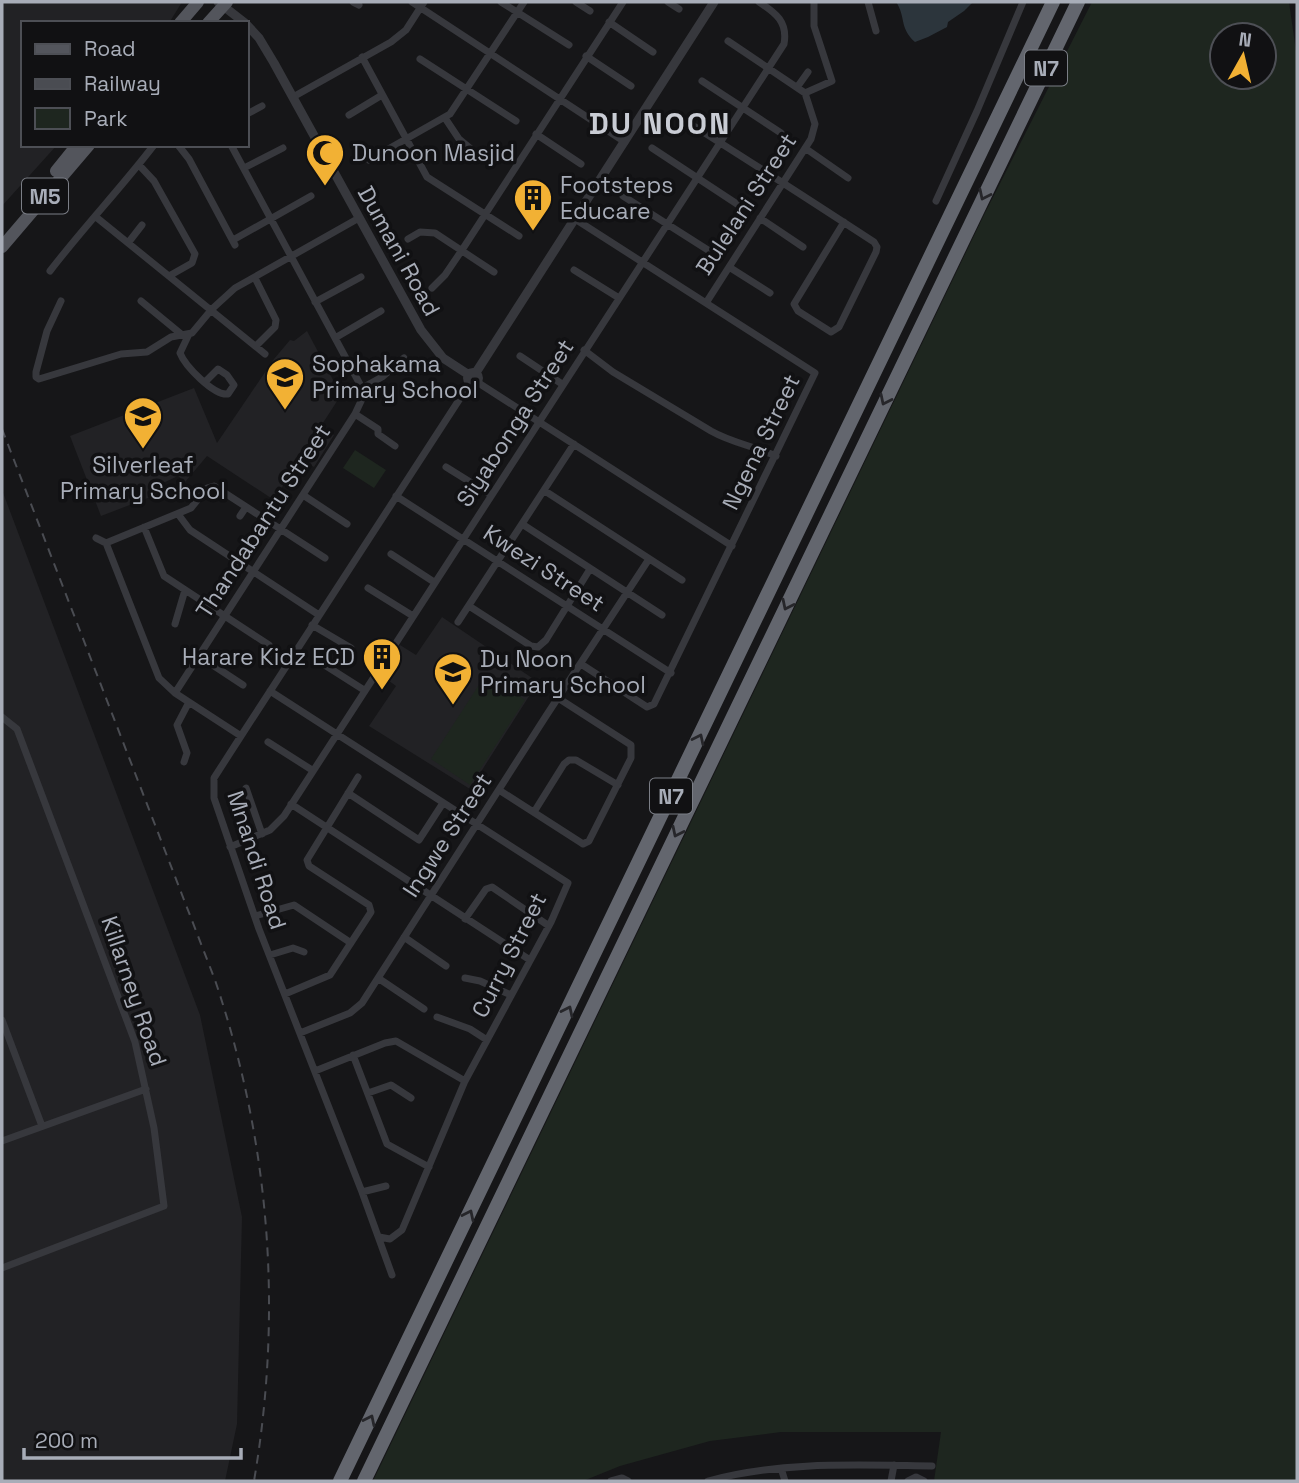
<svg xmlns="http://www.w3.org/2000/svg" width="1299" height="1483" viewBox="0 0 1299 1483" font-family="'Space Grotesk',sans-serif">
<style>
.built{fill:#222225}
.green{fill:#1e261f;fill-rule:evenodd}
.water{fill:#2c353c}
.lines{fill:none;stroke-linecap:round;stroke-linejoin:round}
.minor{stroke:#37383d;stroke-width:7}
.tertiary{stroke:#37383d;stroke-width:9}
.primary{stroke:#53555c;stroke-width:12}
.motorway{stroke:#63666e;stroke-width:14}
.rail{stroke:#4a4c52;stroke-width:2;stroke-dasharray:9 7;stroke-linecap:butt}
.oneway{stroke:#26262a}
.labels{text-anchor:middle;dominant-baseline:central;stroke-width:7;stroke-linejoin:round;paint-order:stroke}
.shield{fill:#111113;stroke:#7b7e86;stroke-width:2}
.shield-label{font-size:21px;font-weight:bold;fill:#a8adb8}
.poi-label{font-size:23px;fill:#a8adb8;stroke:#111113;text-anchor:start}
.street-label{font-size:23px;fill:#a8adb8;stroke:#111113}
.district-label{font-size:30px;font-weight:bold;letter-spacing:2px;fill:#c9ccd4;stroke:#111113}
</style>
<rect width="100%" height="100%" fill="#161618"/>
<path class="built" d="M2,2H182L169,23H23V145H57L2,206Z
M307,331L341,395L321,426L334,435L314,467L300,459L274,500L207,456L185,482L178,476L163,483L160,490L161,493L101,516L70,436L194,388L217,443L274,359L290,340L294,341Z
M2,490L200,1015L242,1217L237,1424L225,1481H2Z
M442,617L538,682L470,789L369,726L396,686L381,675L400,645L416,655Z"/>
<path class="green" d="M1092,2H1289L1297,58V1481H934L941,1432H781L710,1441L620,1466L583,1481H373L985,213ZM1222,35H1264V77H1222Z
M355,450L386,470L374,488L343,468Z
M486,674L525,700L470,785L431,759Z"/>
<path class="water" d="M896,2H973L964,11L948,22L947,27L928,37L915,42C899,28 906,16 896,2Z"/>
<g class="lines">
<path class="minor" d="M353,2L359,5
M412,2L625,142
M501,2L569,45
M576,2L590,11
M668,2L679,9
M868,2L876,31
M609,22L653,52
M586,56L631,86
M362,57L427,177L519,236
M420,59L516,121
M702,81L781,133
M798,86L808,72
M805,93L832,81L814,26V2
M293,97L391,42L406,30L424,2
M247,114L262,106
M349,115L382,95
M676,115C742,156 808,199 874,242L877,247L876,252L839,327L831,332L798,311L794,304L844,222
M445,118L459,139L483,159
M536,134L581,164
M178,145L189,159L235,245
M652,148L740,206
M805,148L848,178
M369,160L450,114L524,2
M139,165L154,181L195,254L192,263L169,276
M244,168L283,148
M623,196L711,252
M936,201L977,111L1023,2
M96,217L265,354
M760,218L803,247
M575,219L815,373L654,704L647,707L581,664
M408,239L420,232L435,233L494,272
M233,240L311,196
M128,243L142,225
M729,267L770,293
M574,270L619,298
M50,271C83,228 121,188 154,145
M255,278L276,320L275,327L256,346
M432,288L445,275L462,250L623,2
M61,301L47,331L36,372V377L39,379L121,354L147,352L171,337L192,333L212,309L235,288L359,218
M141,301L181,334
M315,302L361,277
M706,303L811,139L815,124L805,93L728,41
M189,334L180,353C185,366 214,396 228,394L234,385L227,375L218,369L205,382
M335,338L381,311
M584,350L613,372L711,431C732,443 754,446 776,456
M520,356L562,384
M477,382L732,546
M362,388L382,377L404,358
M355,414L378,429V434L395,446
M446,467L491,495
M545,491L682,580
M303,495L347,524
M396,496L671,673
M178,514L190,530L319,615
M240,516L246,507
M522,524L662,615
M144,527L164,576L269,645
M96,538L106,543
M106,543L191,508L207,488L214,486L325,558
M106,543L159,678L175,693L241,736
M391,554L434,582
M368,588L413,616
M469,606L531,646L538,647L546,640L590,569
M458,622L574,444
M175,624L185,590
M312,625L351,648
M199,656L243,685
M323,664L364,690
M270,691L568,883L551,922L465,1081L402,1230L390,1239L379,1237
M175,693L355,414L362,399V388L231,145
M2,717L17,729L135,1042L154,1128L164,1206L2,1268
M268,742L312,770
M184,762L187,753L177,725L189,702
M246,788L262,834
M499,790L580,842L583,844L589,841L631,758V745L558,698
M348,793L419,840L443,803
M291,804L530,960
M534,812L564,764L569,760H576L618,785
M230,847L270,830L284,816L784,44C788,22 776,13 759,2
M255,916L294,905L351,943
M465,919L486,889L492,887L549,926
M404,937L446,966
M270,955L293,948L304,952
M378,978L424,1009
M465,978L480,981L511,995
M285,994L330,975L371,912L369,905L309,866L307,860L358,777
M437,1017L470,1029L487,1040
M2,1020L42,1126
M300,1033L350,1013L362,1003L546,716L649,559
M353,1055L387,1144L429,1167
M315,1071L385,1043L396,1041L465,1081
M368,1093L391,1085L411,1098
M2,1141L146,1089
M362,1192L386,1186
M392,1275L362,1192L259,929L214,798V778L241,736L470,383
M781,1468L785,1481
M611,1481L622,1478L628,1481
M708,1481C780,1461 857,1465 932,1466
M891,1481L894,1465
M908,1481L916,1477L924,1481"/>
<path class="tertiary" d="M218,2L245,23
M247,25L259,38L274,63L421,330L443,358L469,375
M467.5 378a5.5 5.5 0 1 1 11 0a5.5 5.5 0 1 1-11 0Z
M475,374L714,2"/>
<path class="primary" d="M180,23L198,2
M208,23L227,2
M56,171L77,145
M2,247L89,145"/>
<path class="motorway" d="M340,1481L1053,2
M364,1481L1078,2"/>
<path class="rail" d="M2,429L215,980C270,1143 283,1311 254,1481"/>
</g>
<defs><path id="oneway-chevron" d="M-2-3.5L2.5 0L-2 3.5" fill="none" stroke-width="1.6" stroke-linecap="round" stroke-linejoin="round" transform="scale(1.75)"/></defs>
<g class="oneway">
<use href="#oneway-chevron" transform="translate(984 195) rotate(116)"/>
<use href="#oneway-chevron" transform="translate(885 400) rotate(116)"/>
<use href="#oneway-chevron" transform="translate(787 605) rotate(116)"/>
<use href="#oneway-chevron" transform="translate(699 739) rotate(-64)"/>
<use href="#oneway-chevron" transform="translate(677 832) rotate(116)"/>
<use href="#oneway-chevron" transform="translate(568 1011) rotate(-64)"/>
<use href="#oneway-chevron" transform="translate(469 1215) rotate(-64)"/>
<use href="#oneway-chevron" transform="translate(370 1420) rotate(-64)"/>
</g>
<defs>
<g id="mosque-pin" transform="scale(2.0125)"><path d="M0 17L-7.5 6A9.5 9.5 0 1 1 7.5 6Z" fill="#f2b134" stroke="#111113"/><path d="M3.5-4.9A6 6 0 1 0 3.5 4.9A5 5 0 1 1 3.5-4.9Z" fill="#111"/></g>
<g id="building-pin" transform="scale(2.0125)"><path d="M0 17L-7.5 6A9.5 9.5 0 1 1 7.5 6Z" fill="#f2b134" stroke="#111113"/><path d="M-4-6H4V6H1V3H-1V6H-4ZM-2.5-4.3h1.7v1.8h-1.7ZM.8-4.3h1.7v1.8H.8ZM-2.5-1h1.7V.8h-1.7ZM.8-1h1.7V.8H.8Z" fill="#111"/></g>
<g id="school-pin" transform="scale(2.0125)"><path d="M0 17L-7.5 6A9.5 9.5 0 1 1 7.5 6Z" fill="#f2b134" stroke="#111113"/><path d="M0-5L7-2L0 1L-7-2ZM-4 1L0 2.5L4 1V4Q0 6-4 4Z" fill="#111"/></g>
</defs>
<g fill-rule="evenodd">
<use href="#mosque-pin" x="325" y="153"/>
<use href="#building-pin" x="533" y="198"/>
<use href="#school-pin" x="285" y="377"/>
<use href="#school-pin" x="143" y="416"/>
<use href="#building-pin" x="382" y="657"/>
<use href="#school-pin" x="453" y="672"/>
</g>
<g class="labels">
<g class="shield">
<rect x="1025" y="50.5" width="42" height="35" rx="5"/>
<rect x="22" y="178.5" width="46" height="35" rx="5"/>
<rect x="650" y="778.5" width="42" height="35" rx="5"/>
</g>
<g class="shield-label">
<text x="1046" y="68">N7</text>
<text x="45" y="196">M5</text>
<text x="671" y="796">N7</text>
</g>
<g class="poi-label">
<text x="352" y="153">Dunoon Masjid</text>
<text x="560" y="185">Footsteps<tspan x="560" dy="26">Educare</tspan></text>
<text x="312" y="364">Sophakama<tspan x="312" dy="26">Primary School</tspan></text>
<text x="143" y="465" text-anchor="middle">Silverleaf<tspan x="143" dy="26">Primary School</tspan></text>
<text x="355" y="657" text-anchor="end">Harare Kidz ECD</text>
<text x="480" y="659">Du Noon<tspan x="480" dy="26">Primary School</tspan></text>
</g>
<g class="street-label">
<text transform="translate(746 204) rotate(-57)">Bulelani Street</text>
<text transform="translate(399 251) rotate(61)">Dumani Road</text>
<text transform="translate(515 423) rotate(-57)">Siyabonga Street</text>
<text transform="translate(761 442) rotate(-64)">Ngena Street</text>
<text transform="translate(263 521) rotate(-57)">Thandabantu Street</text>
<text transform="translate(544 568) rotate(33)">Kwezi Street</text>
<text transform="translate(447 835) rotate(-57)">Ingwe Street</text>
<text transform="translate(257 860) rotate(72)">Mnandi Road</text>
<text transform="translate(509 955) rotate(-63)">Curry Street</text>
<text transform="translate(134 991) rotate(71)">Killarney Road</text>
</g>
<g class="district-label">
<text x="660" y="123">DU NOON</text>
</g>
</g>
<rect width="1299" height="1483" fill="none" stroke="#a8adb8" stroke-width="7"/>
<rect x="21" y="21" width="228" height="126" fill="#111113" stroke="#4d4f55" stroke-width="2"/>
<rect x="35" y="44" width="35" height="10" fill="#53555c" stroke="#4d4f55" stroke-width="2"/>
<text x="84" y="56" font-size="21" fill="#a8adb8">Road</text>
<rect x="35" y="79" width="35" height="10" fill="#4a4c52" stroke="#4d4f55" stroke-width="2"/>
<text x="84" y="91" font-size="21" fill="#a8adb8">Railway</text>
<rect x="35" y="108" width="35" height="21" fill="#1e261f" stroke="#4d4f55" stroke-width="2"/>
<text x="84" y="126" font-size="21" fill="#a8adb8">Park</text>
<g transform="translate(1243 56) rotate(8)"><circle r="33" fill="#111113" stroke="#4d4f55" stroke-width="2"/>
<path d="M0-5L12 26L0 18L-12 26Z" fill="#f2b134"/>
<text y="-10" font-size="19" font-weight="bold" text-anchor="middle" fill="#a8adb8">N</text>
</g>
<path d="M24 1448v10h217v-10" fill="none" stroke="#a8adb8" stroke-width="3.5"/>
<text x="35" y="1448" font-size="21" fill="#a8adb8" stroke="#111113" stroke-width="5" paint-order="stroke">200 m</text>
</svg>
